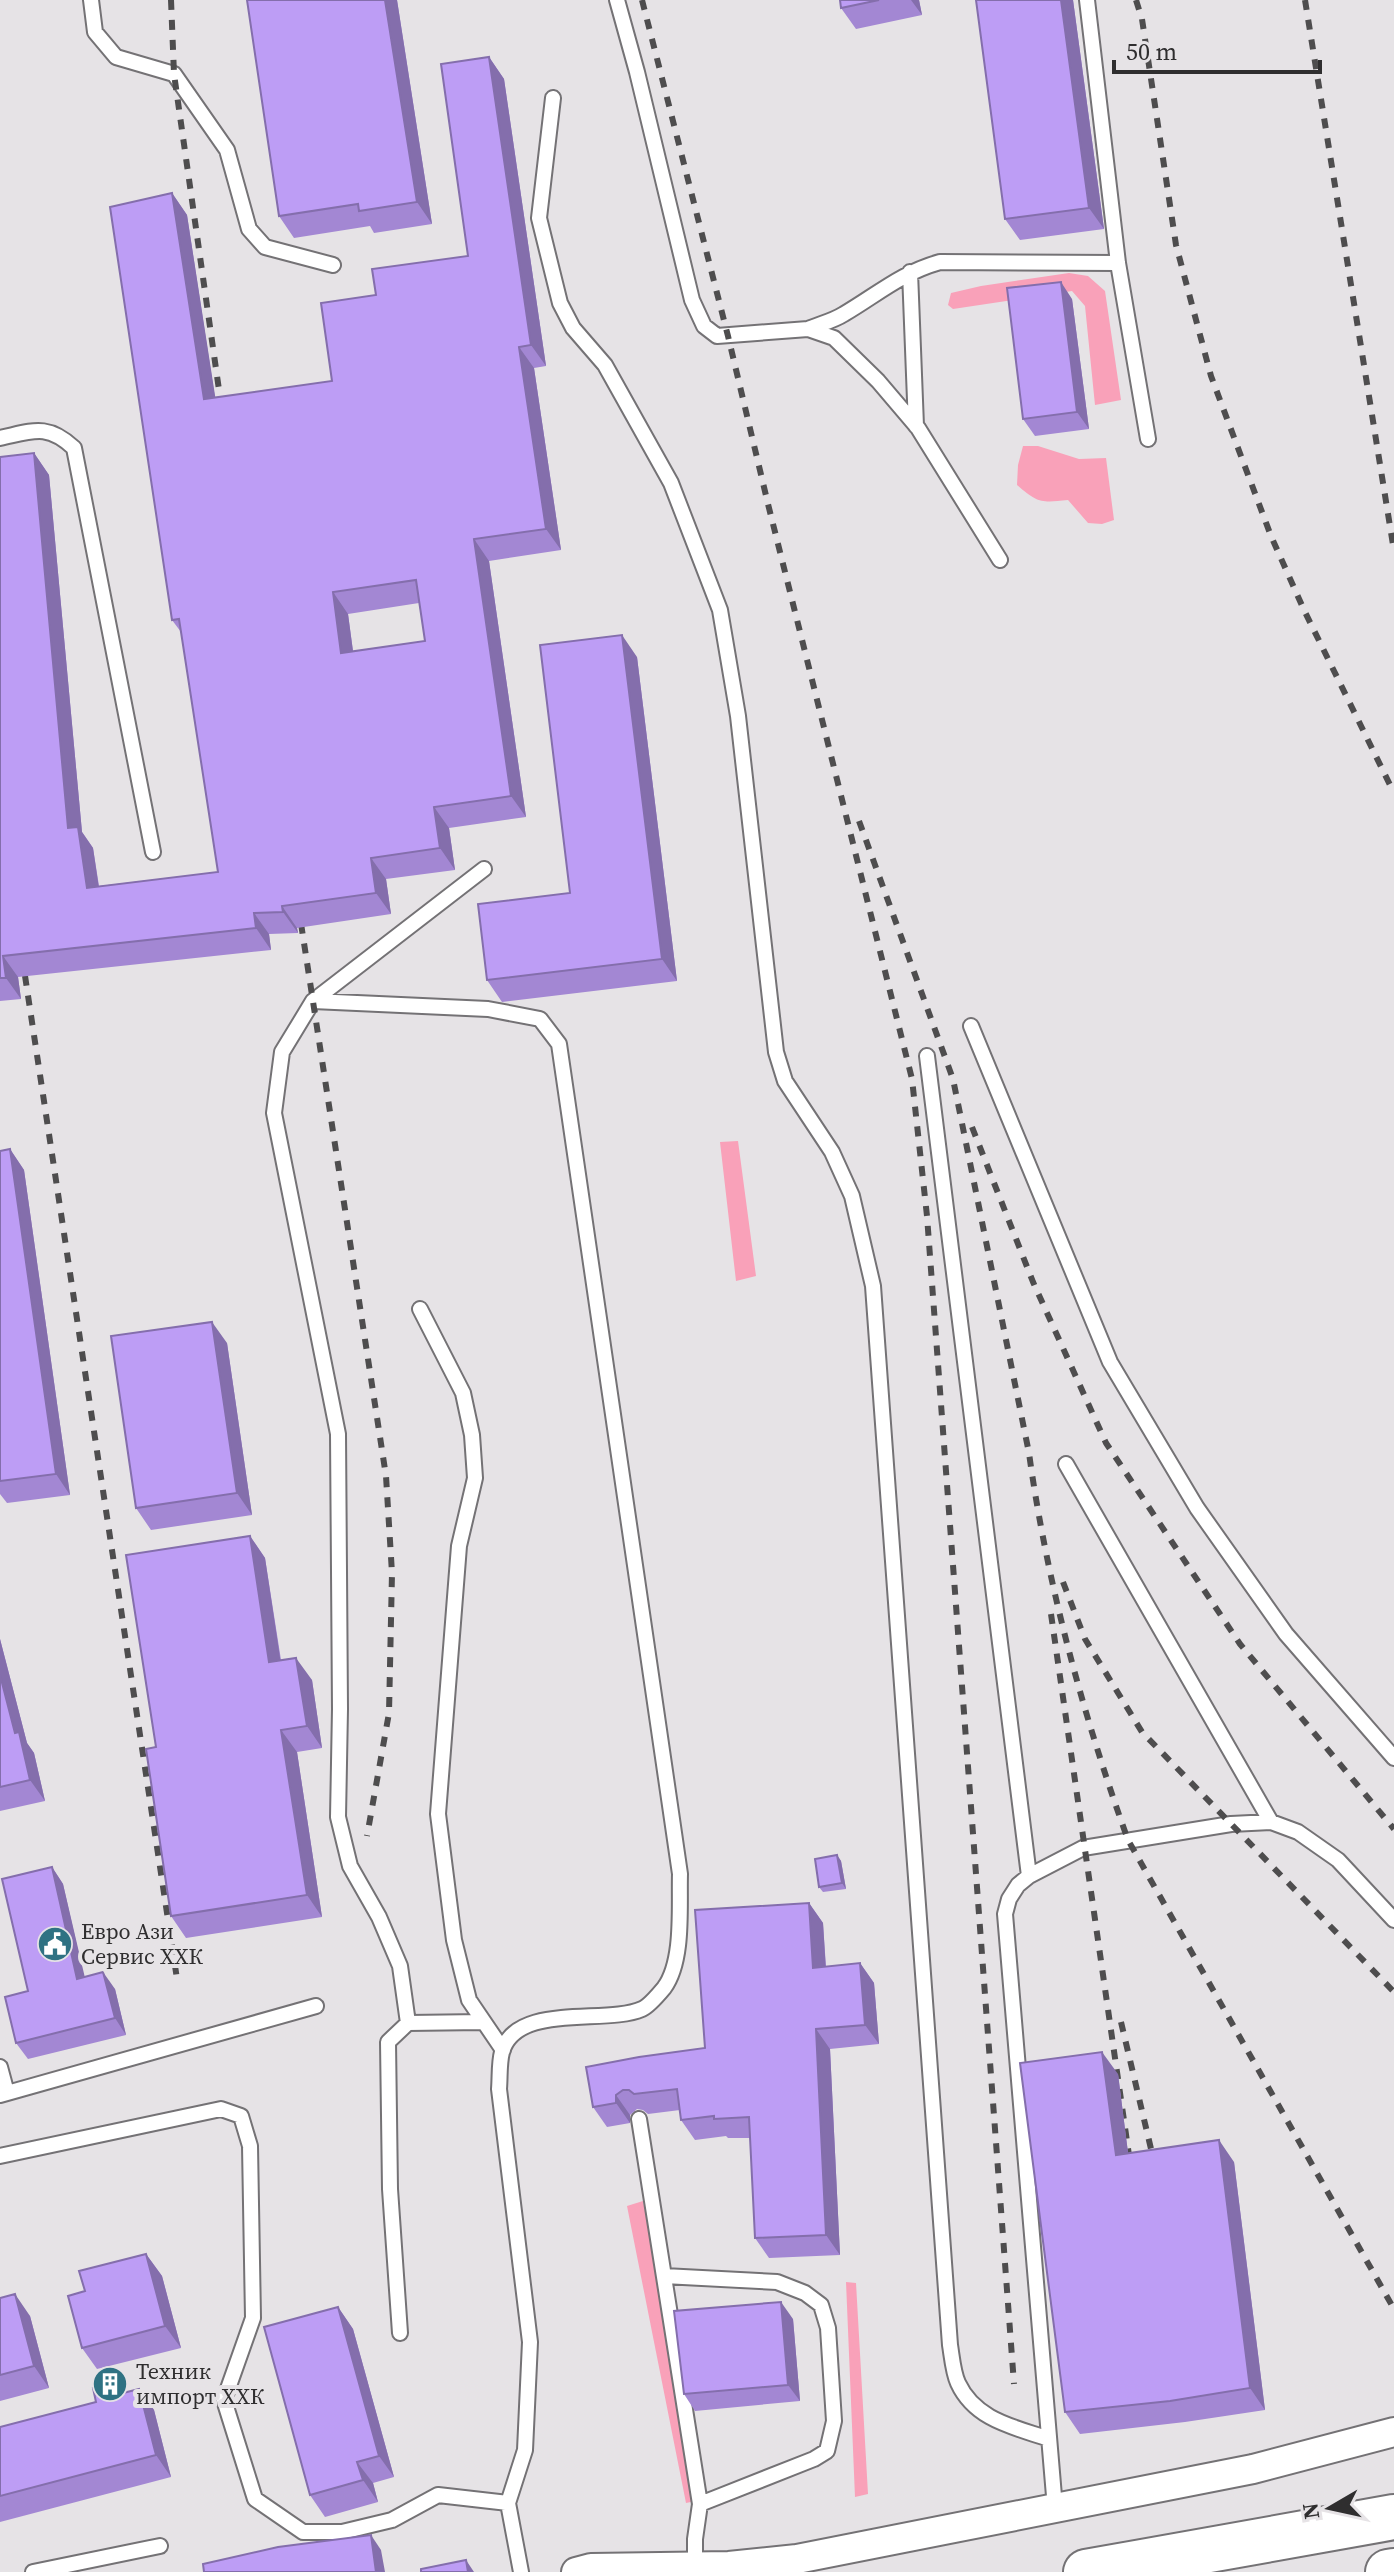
<svg xmlns="http://www.w3.org/2000/svg" width="1394" height="2572" viewBox="0 0 1394 2572" font-family="'Source Serif 4',serif">
<style>
.green{fill:#f9a1b9}
.lines{fill:none;stroke-linecap:round;stroke-linejoin:round}
.service-casing{stroke:#747275;stroke-width:18}
.minor-casing{stroke:#747275;stroke-width:32}
.primary-casing{stroke:#747275;stroke-width:48}
.service{stroke:#fff;stroke-width:14}
.minor{stroke:#fff;stroke-width:28}
.primary{stroke:#fff;stroke-width:44}
.rail{stroke:#4e4d4e;stroke-width:6;stroke-dasharray:10 10;stroke-linecap:butt}
.wall{fill:#a387d3;fill-rule:evenodd}
.shaded-wall{fill:#846eac}
.building{fill:#bd9df5;stroke:#846eac;stroke-width:2;fill-rule:evenodd}
.labels{text-anchor:middle;dominant-baseline:central;stroke-width:8;stroke-linejoin:round;paint-order:stroke}
.poi-label{font-size:22px;fill:#2f2e2f;stroke:#e6e3e6;text-anchor:start}
</style>
<rect width="100%" height="100%" fill="#e6e3e6"/>
<path class="green" d="M1069,273L1088,276L1105,291L1121,400L1095,405L1085,306L1072,291L953,309L948,305L951,293L981,286Z
M1023,446H1038L1079,459L1106,458L1114,520L1102,524L1088,523L1068,500C1041,503 1038,503 1017,485L1018,465Z
M738,1141L756,1276L736,1281L720,1142Z
M643,2201L700,2500L686,2503L627,2206Z
M846,2282L856,2283L868,2494L855,2497Z"/>
<g class="lines">
<g class="service-casing">
<path id="service" d="M91,0L95,32L116,57L174,74L227,150L249,229L265,247L333,265
M617,0L637,72L692,300L704,326L717,336L808,329L834,338L878,381L918,428L1000,560
M1087,0L1118,263L1148,439
M553,98L539,218L560,303L573,328L605,365L671,483L720,610L738,716L776,1052L785,1081L832,1152L852,1196L873,1286L950,2345C952,2357 953,2372 958,2383C975,2420 1014,2427 1049,2439
M910,272L916,426
M808,329C820,324 833,321 844,314C878,294 901,273 940,262L1118,263
M0,438C33,431 47,423 74,448L153,852
M313,1001L488,1009L540,1019L559,1044L680,1874C679,1907 684,1961 664,1988C659,1994 649,2006 642,2009C606,2025 516,2002 502,2052C499,2063 500,2077 499,2089L530,2342L525,2450L508,2503L521,2572
M971,1026L1110,1362L1197,1508L1286,1634L1394,1758
M927,1056L1029,1876
M420,1309L463,1393L472,1435L475,1478L459,1546L438,1814L454,1940L469,2000L503,2050
M1066,1464L1271,1822
M408,2023L482,2022
M0,2067L7,2093
M0,2095L316,2006
M639,2119L700,2504L695,2539V2565
M0,2156L221,2109L241,2116L250,2146L253,2318L224,2400L255,2499L303,2532H342L392,2520L438,2495L508,2503
M664,2276L777,2282L805,2293L821,2305L828,2328L834,2421L827,2451L814,2459L700,2504
M400,2333L390,2189L388,2042L408,2023L400,1966L379,1917L350,1866L338,1817L340,1709L338,1434L274,1113L282,1052L313,1001L484,869
M1055,2508L1005,1914L1009,1899L1018,1885L1029,1876L1083,1848L1231,1824L1271,1822L1298,1832L1338,1860L1394,1920
M33,2572L160,2546"/>
</g>
<g class="minor-casing">
<path id="minor" d="M576,2572L591,2568L729,2566L797,2559L1253,2469L1394,2432"/>
</g>
<g class="primary-casing">
<path id="primary" d="M1086,2572L1394,2517
M1388,2572L1394,2571"/>
</g>
<use href="#service" class="service"/>
<use href="#minor" class="minor"/>
<use href="#primary" class="primary"/>
<path class="rail" d="M171,0L174,74L223,418
M642,0L728,336L768,504L912,1079L927,1216L1014,2384
M1136,0L1142,19L1176,245L1211,376L1271,536L1304,610L1394,793
M1305,0L1394,551
M859,821L953,1079L1029,1453C1047,1584 1083,1715 1128,1840L1394,2309
M298,904L386,1476L392,1573L389,1713L367,1836
M22,956L177,1979
M972,1127L1033,1282L1106,1443L1240,1644L1394,1829
M1063,1582L1085,1639L1142,1732L1394,1992
M1051,1614L1132,2176
M1121,2022L1156,2170"/>
</g>
<path class="wall" d="M397,0L432,224L374,233L370,226L294,238L279,216Z
M840,0H919L922,15L856,29L841,8Z
M976,0H1073L1104,229L1020,240L1005,219Z
M489,57L504,79L546,366L534,368L561,550L489,561L526,817L449,828L455,870L386,879L391,914L297,928L298,933L269,934L271,950L18,977L21,999L0,1001V457L34,453L49,475L82,832L93,848L99,886L218,872L181,632L172,620V193L187,215L215,398L332,381L376,295L468,256ZM419,603L425,641L353,651L348,614Z
M1072,299L1089,429L1035,436L1023,419Z
M637,657L677,981L502,1002L487,980L570,893Z
M10,1149L24,1170L70,1495L7,1503L0,1494V1151Z
M227,1343L252,1515L151,1530L136,1508Z
M250,1536L265,1558L281,1660L312,1680L322,1748L297,1752L322,1917L186,1938L171,1916L156,1747Z
M0,1639L27,1743L34,1753L45,1801L0,1811Z
M837,1855L841,1861L846,1889L823,1892L819,1887Z
M52,1867L63,1884L84,1977L115,1989L126,2035L28,2059L16,2043L28,1991Z
M809,1903L823,1923L826,1967L860,1963L874,1983L879,2044L830,2049L840,2255L769,2258L755,2238L750,2138H728L726,2136L695,2140L681,2120L680,2110L648,2114L643,2110L637,2109L630,2115V2123L607,2127L593,2107L586,2067L705,2048Z
M1118,2074L1128,2153L1234,2162L1265,2410L1185,2422L1080,2434L1065,2412Z
M146,2254L162,2276L181,2348L97,2369L82,2348L85,2291Z
M0,2298L30,2316L49,2388L0,2401Z
M338,2307L353,2329L394,2477L373,2483L378,2502L325,2517L310,2495Z
M793,2319L800,2401L695,2411L684,2394Z
M139,2389L154,2410L171,2477L0,2522V2427L96,2402Z"/>
<path class="shaded-wall" d="M385,0H397L432,224L417,202Z
M911,0H919L922,15Z
M1061,0H1073L1104,229L1089,208Z
M489,57L504,79L546,366L531,345Z
M172,193L187,215L219,421L204,399Z
M1061,282L1072,299L1089,429L1077,412Z
M519,347L534,368L561,550L546,529Z
M34,453L49,475L82,832L93,848L102,909L87,888L68,828Z
M474,539L489,561L526,817L511,796Z
M333,592L348,614L356,674L341,653Z
M622,635L637,657L677,981L662,959Z
M434,807L449,828L455,870L440,848Z
M371,858L386,879L391,914L376,893Z
M282,906L297,928L298,933L283,912Z
M254,913L269,934L271,950L256,928Z
M3,956L18,977L21,999L6,978Z
M10,1149L24,1170L70,1495L56,1474Z
M212,1322L227,1343L252,1515L237,1493Z
M250,1536L265,1558L284,1684L269,1662Z
M0,1639L27,1743L34,1753L45,1801L30,1780L15,1733L0,1675Z
M296,1658L312,1680L322,1748L307,1726Z
M281,1730L297,1752L322,1917L307,1895Z
M837,1855L841,1861L846,1889L842,1883Z
M52,1867L63,1884L89,1995L77,1979Z
M809,1903L823,1923L827,1988L813,1968Z
M860,1963L874,1983L879,2044L865,2025Z
M103,1972L115,1989L126,2035L115,2018Z
M816,2029L830,2049L840,2255L826,2235Z
M1102,2052L1118,2074L1131,2176L1116,2155Z
M616,2095L630,2115V2123L616,2103Z
M1219,2140L1234,2162L1265,2410L1250,2388Z
M146,2254L162,2276L181,2348L165,2326Z
M15,2294L30,2316L49,2388L34,2366Z
M781,2302L793,2319L800,2401L788,2385Z
M338,2307L353,2329L394,2477L379,2456Z
M139,2389L154,2410L171,2477L156,2455Z
M357,2462L373,2483L378,2502L363,2480Z
M371,2535L381,2550L385,2572H376Z
M466,2560L474,2572H468Z"/>
<path class="building" d="M247,0H385L417,202L359,211L358,204L279,216Z
M840,0H879L841,8Z
M976,0H1061L1089,208L1005,219Z
M489,57L531,345L519,347L546,529L474,539L511,796L434,807L440,848L371,858L376,893L282,906L283,912L254,913L256,928L3,956L6,978H0V457L34,453L68,828L78,827L87,888L218,872L179,619L172,620L110,207L172,193L204,399L332,381L321,303L376,295L372,269L468,256L441,64ZM416,580L425,641L341,653L333,592Z
M1061,282L1077,412L1023,419L1007,288Z
M622,635L662,959L487,980L478,904L570,893L540,645Z
M10,1149L56,1474L0,1481V1151Z
M212,1322L237,1493L136,1508L111,1336Z
M250,1536L269,1662L296,1658L307,1726L281,1730L307,1895L171,1916L146,1749L156,1747L126,1555Z
M0,1675L15,1733L19,1732L30,1780L0,1787Z
M837,1855L842,1883L819,1887L815,1859Z
M52,1867L77,1979L103,1972L115,2018L16,2043L5,1997L28,1991L2,1879Z
M809,1903L813,1968L860,1963L865,2025L816,2029L826,2235L755,2238L749,2117L714,2119V2116L681,2120L677,2089L634,2094L629,2090H623L616,2095V2103L593,2107L586,2067L639,2057L705,2048L695,1910Z
M1102,2052L1116,2155L1219,2140L1250,2388L1170,2401L1065,2412L1020,2063Z
M146,2254L165,2326L82,2348L68,2296L85,2291L79,2271Z
M15,2294L34,2366L0,2375V2298Z
M781,2302L788,2385L684,2394L674,2311Z
M338,2307L379,2456L357,2462L363,2480L310,2495L264,2327Z
M120,2380L123,2393L139,2389L156,2455L0,2496V2427L96,2402L93,2388Z
M371,2535L376,2572H204L203,2564L278,2547Z
M466,2560L468,2572H421V2569Z"/>
<defs>
<g id="civic-disc" transform="scale(1.8)"><circle r="9.5" fill="#2f7283" stroke="#e6e3e6"/><path d="M-.6-6.5H3V-4.5H.6V-3L4-1V1h2V6H-6V1h2V-1L-.6-3ZM-1.2 2.5V6h2.4V2.5Z" fill="#fff"/></g>
<g id="building-disc" transform="scale(1.8)"><circle r="9.5" fill="#2f7283" stroke="#e6e3e6"/><path d="M-4-6H4V6H1V3H-1V6H-4ZM-2.5-4.3h1.7v1.8h-1.7ZM.8-4.3h1.7v1.8H.8ZM-2.5-1h1.7V.8h-1.7ZM.8-1h1.7V.8H.8Z" fill="#fff"/></g>
</defs>
<g fill-rule="evenodd">
<use href="#civic-disc" x="55" y="1944"/>
<use href="#building-disc" x="110" y="2384"/>
</g>
<g class="labels">
<g class="poi-label">
<text x="81" y="1931">Евро Ази<tspan x="81" dy="25">Сервис ХХК</tspan></text>
<text x="136" y="2371">Техник<tspan x="136" dy="25">импорт ХХК</tspan></text>
</g>
</g>
<g transform="translate(1330 2508) rotate(261)" stroke="#e6e3e6" stroke-width="6" paint-order="stroke">
<path d="M0-6L14 30L0 20L-14 30Z" fill="#2f2e2f"/>
<text y="-12" font-size="22" font-weight="bold" text-anchor="middle" fill="#2f2e2f">N</text>
</g>
<path d="M1114 60v12h206v-12" fill="none" stroke="#2f2e2f" stroke-width="4"/>
<text x="1126" y="60" font-size="24" fill="#2f2e2f" stroke="#e6e3e6" stroke-width="6" paint-order="stroke">50 m</text>
</svg>
